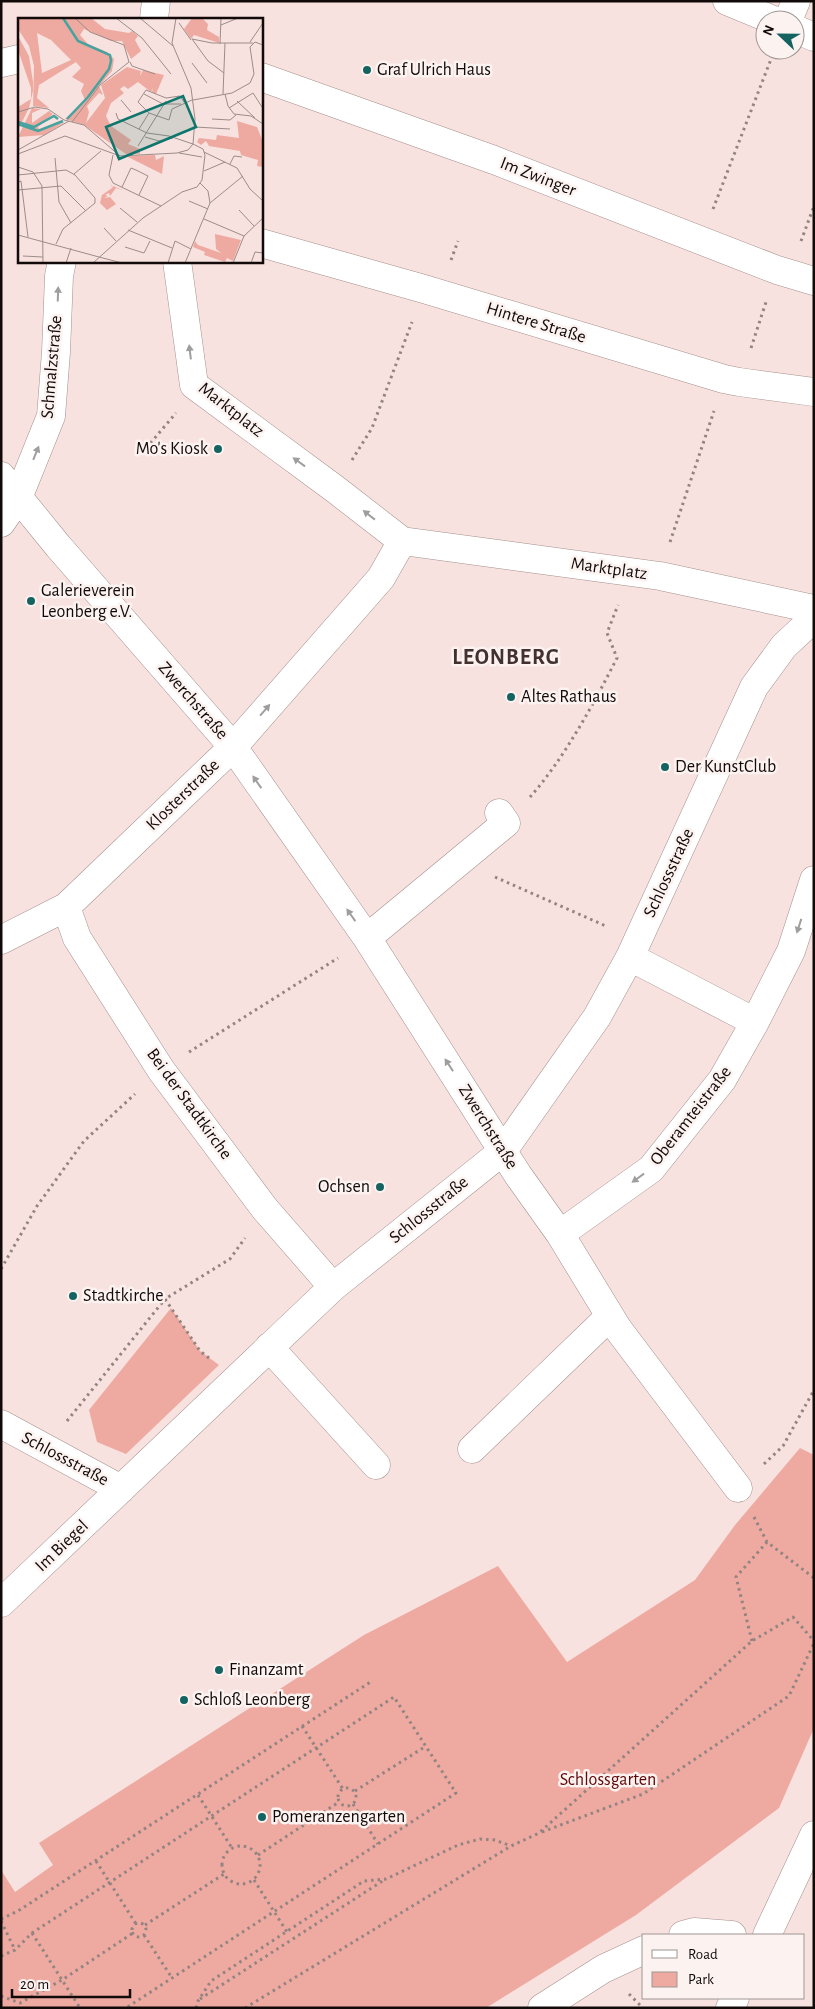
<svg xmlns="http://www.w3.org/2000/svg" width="815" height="2009" viewBox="0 0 815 2009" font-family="'Alegreya Sans',sans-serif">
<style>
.green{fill:#eeaaa1}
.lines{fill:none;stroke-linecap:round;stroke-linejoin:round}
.minor-casing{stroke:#a5908d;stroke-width:29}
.major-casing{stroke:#a5908d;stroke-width:29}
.path{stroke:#938482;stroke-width:3;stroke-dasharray:2.5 4;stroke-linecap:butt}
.minor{stroke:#fff;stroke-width:28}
.major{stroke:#fff;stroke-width:28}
.oneway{fill:#a09d9d}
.poi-dot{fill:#146361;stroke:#fcf3f1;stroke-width:2}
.labels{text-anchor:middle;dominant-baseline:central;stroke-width:5;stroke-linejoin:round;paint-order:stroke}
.poi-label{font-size:18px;fill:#110a09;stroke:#fcf3f1;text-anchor:start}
.street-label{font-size:18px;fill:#110a09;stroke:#fcf3f1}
.park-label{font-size:18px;fill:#5f0708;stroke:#fcf3f1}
.district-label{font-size:22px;font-weight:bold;letter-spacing:1px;fill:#42312f;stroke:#fcf3f1}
.inset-river{fill:none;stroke:#45a3a0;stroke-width:2.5}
.inset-road{fill:none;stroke:#9c8c89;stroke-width:1}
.view{fill:#0f766e;fill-opacity:0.15;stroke:#0f766e;stroke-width:2.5}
.inset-edge{fill:none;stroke:#110a09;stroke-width:2.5}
</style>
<rect width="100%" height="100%" fill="#f8e2df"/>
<path class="green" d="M171,1308L200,1351L219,1365L126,1454L97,1442L89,1410Z
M800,1448L814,1455V1728L779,1808L636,1915L486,2008H1V1870L15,1892L53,1865L39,1843L364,1635L498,1566L567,1662L695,1580L735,1525Z"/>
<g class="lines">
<g class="minor-casing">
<path id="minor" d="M154,19L156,1
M788,20L796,1
M1,63L19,59
M261,77L494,160L777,270L814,281
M261,243L424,289L724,379L739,382L814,392
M177,261L194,385L335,489L402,541L660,576L814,609
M1,476L58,546L233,747L367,938L518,1175L560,1234L618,1329L738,1488
M1,523L18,498L51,416L56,352L59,276L62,261
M66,907L77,938L161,1070L265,1209L333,1287
M367,938L506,823L499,813
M1,940L66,907L233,747L381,578L402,541
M630,957L755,1022
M560,1234L651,1169L722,1080L755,1022L791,951L814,880
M269,1347L376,1465
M1,1424L121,1489
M472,1449L610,1316
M1,1603L333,1287L503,1151L597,1017L630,957L754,687L784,646L814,618
M683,1935L694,1932L732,1935
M767,1935L814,1835
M542,2008L603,1969L644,1950
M730,2008L735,1998"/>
</g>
<g class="major-casing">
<path id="major" d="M727,1L773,20
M795,29L814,37"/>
</g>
<path class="path" d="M713,209L773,54
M801,241L814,206
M451,260L458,241
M751,348L766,302
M142,453L176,413
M352,460L372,428L412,322
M670,542L714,411
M530,797C564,759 594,703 617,658L607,633L618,605
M495,877L606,926
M189,1052L338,958
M1,1269L37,1206L84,1141L135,1094
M209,1358L200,1351L165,1299L230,1259L245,1238
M67,1421L165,1299
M764,1464L783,1446L814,1390
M754,1517L767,1542L814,1578
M752,1641L736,1577L767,1542
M302,1726L343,1789
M338 1797a9 9 0 1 1 18 0a9 9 0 1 1-18 0Z
M355,1791L426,1746
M198,1795L232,1848
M353,1804L378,1844
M542,1832L643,1794L789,1696L814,1643
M222 1865a19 19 0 1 1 38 0a19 19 0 1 1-38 0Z
M258,1855L339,1802
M96,1861L136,1924
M254,1880L287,1932
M1,1919L18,1911L372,1681
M1,1921L15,1950
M132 1930a7 7 0 1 1 14 0a7 7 0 1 1-14 0Z
M145,1925L224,1874
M32,1933L80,2008
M144,1935L172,1978
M1,1956L15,1950L32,1933L394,1697L456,1793L126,2008
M629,1994L643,2008
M1,1996L20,2003L62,1980L133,1933
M200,1999L384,1880
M196,2008L198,2001L211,1981L364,1881L386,1879L458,1845L480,1839L495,1840L511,1846
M245,2008L511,1846L539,1833L752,1641L793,1617L814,1641"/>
<use href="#minor" class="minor"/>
<use href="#major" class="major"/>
</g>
<defs><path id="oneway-solid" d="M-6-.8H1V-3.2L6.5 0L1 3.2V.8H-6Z" transform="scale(1.25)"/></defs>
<g class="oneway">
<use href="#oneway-solid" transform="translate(58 294) rotate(-88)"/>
<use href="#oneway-solid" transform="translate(190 352) rotate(-97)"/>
<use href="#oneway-solid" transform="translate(36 453) rotate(-68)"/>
<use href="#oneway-solid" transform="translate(299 462) rotate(-144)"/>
<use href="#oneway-solid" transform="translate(369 515) rotate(-142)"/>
<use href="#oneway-solid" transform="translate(265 710) rotate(-49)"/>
<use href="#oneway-solid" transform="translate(257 782) rotate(-125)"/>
<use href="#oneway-solid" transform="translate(351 915) rotate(-125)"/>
<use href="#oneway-solid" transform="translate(799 926) rotate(108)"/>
<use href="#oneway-solid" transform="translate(449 1065) rotate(-123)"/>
<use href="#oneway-solid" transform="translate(638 1178) rotate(144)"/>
</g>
<g class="poi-dot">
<circle cx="367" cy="70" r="5"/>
<circle cx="218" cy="449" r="5"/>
<circle cx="31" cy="601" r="5"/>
<circle cx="511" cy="697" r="5"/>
<circle cx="665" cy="767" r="5"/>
<circle cx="380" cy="1187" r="5"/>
<circle cx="73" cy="1296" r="5"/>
<circle cx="219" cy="1670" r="5"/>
<circle cx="184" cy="1700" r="5"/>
<circle cx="262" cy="1817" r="5"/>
</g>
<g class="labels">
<g class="poi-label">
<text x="377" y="70">Graf Ulrich Haus</text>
<text x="208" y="449" text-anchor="end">Mo's Kiosk</text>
<text x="41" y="591">Galerieverein<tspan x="41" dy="21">Leonberg e.V.</tspan></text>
<text x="521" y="697">Altes Rathaus</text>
<text x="675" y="767">Der KunstClub</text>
<text x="370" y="1187" text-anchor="end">Ochsen</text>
<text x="83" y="1296">Stadtkirche</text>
<text x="229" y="1670">Finanzamt</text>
<text x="194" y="1700">Schloß Leonberg</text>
<text x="272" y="1817">Pomeranzengarten</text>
</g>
<g class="street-label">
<text transform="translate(538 177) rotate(21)">Im Zwinger</text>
<text transform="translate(536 323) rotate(17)">Hintere Straße</text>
<text transform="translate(52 367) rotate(-85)">Schmalzstraße</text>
<text transform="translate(231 410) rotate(38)">Marktplatz</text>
<text transform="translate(609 569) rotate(8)">Marktplatz</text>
<text transform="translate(193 701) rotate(49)">Zwerchstraße</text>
<text transform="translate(183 795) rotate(-44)">Klosterstraße</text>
<text transform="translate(669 873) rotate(-65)">Schlossstraße</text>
<text transform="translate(189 1104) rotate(54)">Bei der Stadtkirche</text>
<text transform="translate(691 1116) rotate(-52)">Oberamteistraße</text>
<text transform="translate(488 1127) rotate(58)">Zwerchstraße</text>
<text transform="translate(429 1210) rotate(-39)">Schlossstraße</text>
<text transform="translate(65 1459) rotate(28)">Schlossstraße</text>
<text transform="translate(62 1546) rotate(-44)">Im Biegel</text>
</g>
<g class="park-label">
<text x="608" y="1780">Schlossgarten</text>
</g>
<g class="district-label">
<text x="506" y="657">LEONBERG</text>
</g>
</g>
<g transform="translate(18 18)">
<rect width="245" height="245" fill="#f8e2df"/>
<path d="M0,0H73L87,11L111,15L114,13L120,18L117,22L123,33L113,41L104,23H93L66,11L62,17L70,26L89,34L96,41L94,53L81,68L85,77L81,75L69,88L71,94L68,105L87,80L83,67L109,49L123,53L122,58L125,52L146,57L138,76L134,74L135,70L133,74L120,64L110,71L106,68L102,71L106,75L93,85L88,98L93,108L113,122L110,126L122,131V136H108L66,107L47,101L67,82L63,73L66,66L54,59L63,50L58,44L21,67L19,80L31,90L15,88L16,48L11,28L0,11ZM19,15L33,22L53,42L24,55ZM174,0H184L190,6L189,12L201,19V25L176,17L173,21L166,11ZM0,18L11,38L15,64V73L11,90L0,112V89L13,81V70L0,32ZM14,90L23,91L14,95V105L31,93L35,96L20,109L22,112L47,104L26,117L0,119ZM219,103L239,109L245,124V149L239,148L240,142L223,137L222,133L191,128L188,123L183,127L179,124L181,120L198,122L199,117L221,120ZM137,137L138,142L146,138L144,156L108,138ZM93,166L95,170V168L107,173L98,170L92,178L91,175L87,177L90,178L86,180L92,179L98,186L89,192L82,185L84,177L94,170ZM197,216L223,222L215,243L209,240L207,244L186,237L187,234L175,229L177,223L180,227L203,235L198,231Z" fill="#eeaaa1" fill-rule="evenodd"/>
<path class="inset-river" d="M45,0L60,23L92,37L93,43L91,51L70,79L49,101M0,104L16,109L36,98L40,101M0,106L20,113L45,103"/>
<path class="inset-road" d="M98,0L124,20L153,56M122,0L155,28M161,5L173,22M203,7L220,0M232,24L245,5M202,26L203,0M112,44L114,48L137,56M174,45L189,65M206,55L190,43L174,21L194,25H235M126,76L145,86H163M205,76L207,25M207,76L210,88L216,96L233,98L245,106M148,80L128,72L120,84L131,95L151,102L154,91L174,82M148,80L162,78L166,84M103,82L113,94M175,82L214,75L232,65L236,56L232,29L237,24L245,27M219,83L237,100M211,90L235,75L244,89M0,94L17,89L30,91L46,102L66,107L102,138M194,101L212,102L218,97M54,104L82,67L111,44L106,27L72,14L57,0M177,109L212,111M121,111L131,95M127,119L141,123L155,120M120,128L148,83M0,132L51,103M186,134L219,150L232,171L245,183M161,135L184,139M0,136L47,118L102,138L159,135L170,132L175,126L151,118L129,115L100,101L98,95M95,137L91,157L95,165L143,188M37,140L41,184L53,205M212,146L216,138L224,139M0,149L15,154L24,168L25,245M186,153L207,144M56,156L83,133M0,157L48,152L57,157L77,180V185L45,211L38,226M0,164L3,163L10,219M104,169L113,150L118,152L130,158L121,177M0,172L43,168L68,193M171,183L190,191M192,185L225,158M102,190L119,204M221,192L236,208M186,201L226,218M86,210L98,223M110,212L154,230M0,217L81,239M107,229L126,235L132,223M5,238L25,239M81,239L104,245M48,245L53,230M75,245L125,200L164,174L179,169L184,162L187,137L185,131L175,126L177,101L173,70L154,25L158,0M150,245L157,223L173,231M167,245L192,185L190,173L182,165M215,245L226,218L245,200M233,245L237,234L245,235"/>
<path class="view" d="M165,78L178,109L101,141L88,109Z"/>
<rect width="245" height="245" class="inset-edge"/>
</g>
<rect width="815" height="2009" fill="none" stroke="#110a09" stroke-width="5"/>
<rect x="642" y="1934" width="162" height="65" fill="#fcf3f1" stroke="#9e9694"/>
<rect x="652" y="1950" width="25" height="8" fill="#ffffff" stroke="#9e9694"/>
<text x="688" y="1959" font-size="15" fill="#110a09">Road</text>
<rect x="652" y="1972" width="25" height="15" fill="#eeaaa1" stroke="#9e9694"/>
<text x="688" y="1984" font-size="15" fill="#110a09">Park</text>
<g transform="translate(780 35) rotate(292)"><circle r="24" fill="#fcf3f1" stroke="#9e9694"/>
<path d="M0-4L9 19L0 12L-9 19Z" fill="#146361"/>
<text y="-8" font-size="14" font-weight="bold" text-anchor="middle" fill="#110a09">N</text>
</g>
<path d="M12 1989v8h118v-8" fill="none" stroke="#110a09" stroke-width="2.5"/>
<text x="20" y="1989" font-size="15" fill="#110a09" stroke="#fcf3f1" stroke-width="4" paint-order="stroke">20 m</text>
</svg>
